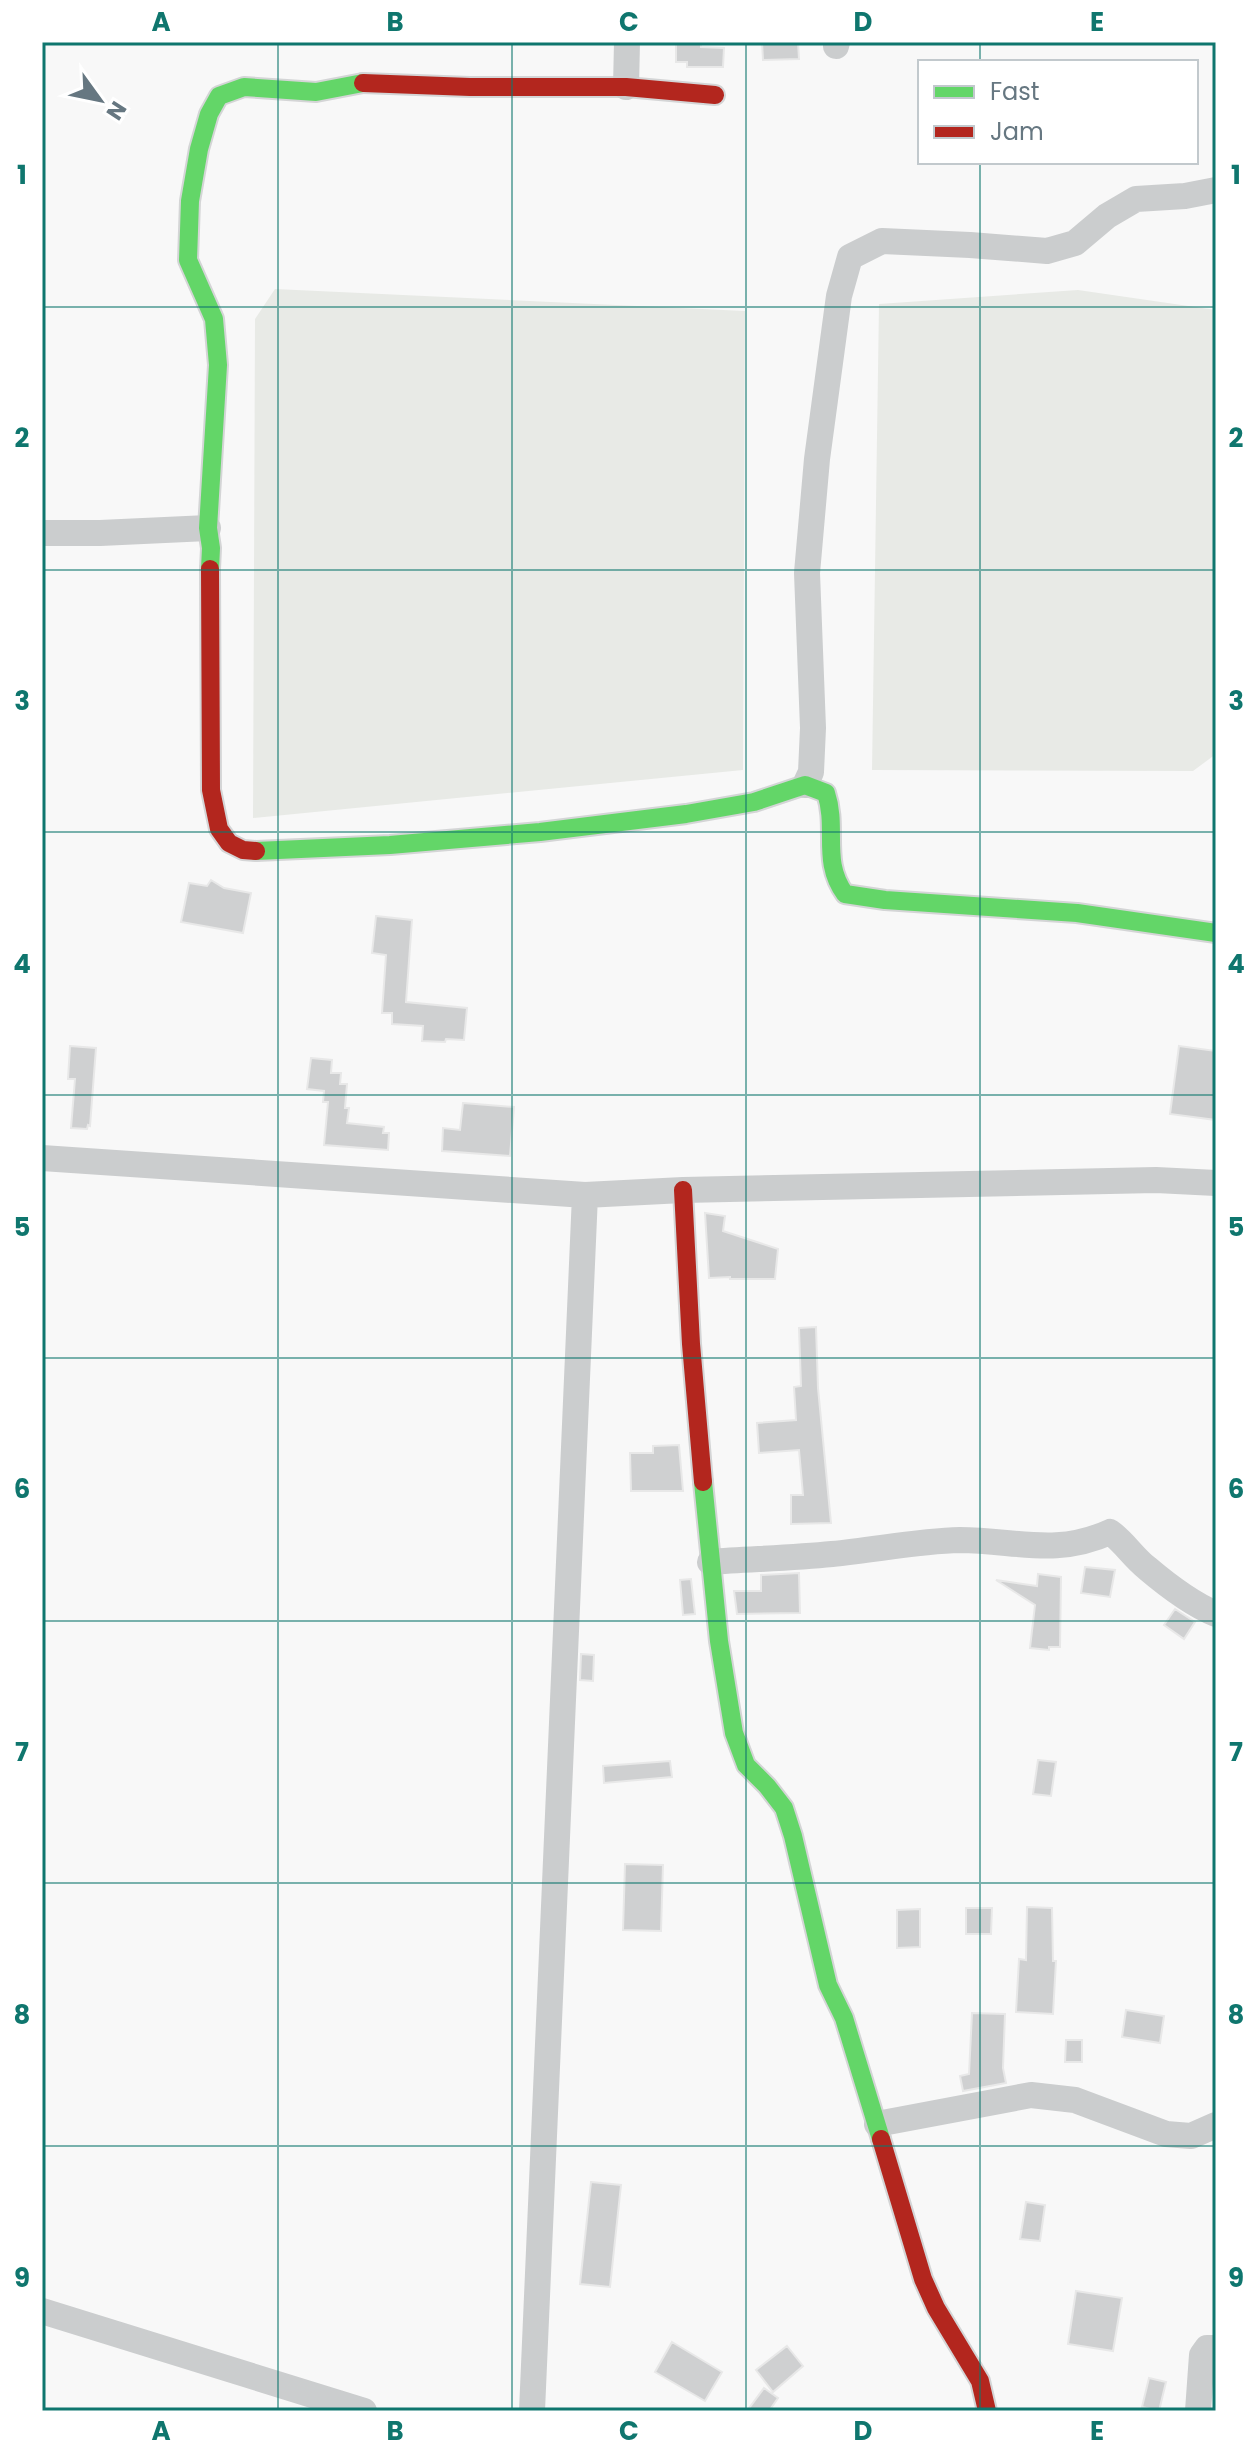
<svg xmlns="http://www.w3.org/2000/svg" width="1258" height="2453" viewBox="0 0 1258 2453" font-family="Poppins,sans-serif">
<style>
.green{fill:#e8eae6}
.building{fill:#cfd0d1;stroke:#e8e8e8;stroke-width:2}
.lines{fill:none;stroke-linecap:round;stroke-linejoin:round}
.fast-casing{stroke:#d4d5d6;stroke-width:22}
.jam-casing{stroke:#d4d5d6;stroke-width:22}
.street{stroke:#cbcdce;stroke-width:26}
.fast{stroke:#63d668;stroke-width:18}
.jam{stroke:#b3261e;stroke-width:18}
.grid{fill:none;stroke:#0f766e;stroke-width:2;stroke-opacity:0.55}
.neatline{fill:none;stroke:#0f766e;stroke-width:3}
.grid-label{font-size:26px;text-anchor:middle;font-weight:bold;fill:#0f766e}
</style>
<rect width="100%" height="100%" fill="#f8f8f8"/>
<path class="green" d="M275,289L745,311L743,770L253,818L255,319Z
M1078,290L1216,310V754L1193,771L872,770L879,304Z"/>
<path class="building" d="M676,42H701V47L724,48L723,67H687V62H676Z
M762,42H798L799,59L763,60Z
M211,880L224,888L251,893L243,933L181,922L189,883L207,886Z
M376,916L412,920L406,1002L467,1008L464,1040L446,1039L445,1042L422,1041L423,1026L392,1024V1013H382L386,955L372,953Z
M70,1046L96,1048L90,1126L88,1125L87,1129L71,1128L75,1079H68Z
M1179,1046L1216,1051V1120L1170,1114Z
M311,1058L332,1060L331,1073H341L340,1084H347L345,1108H349L347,1123L384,1127L383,1133H389L388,1150L324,1145L328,1102H323L324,1091L307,1089Z
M463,1103L514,1107L510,1156L442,1151L443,1128L460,1130Z
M705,1213L725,1216L723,1231L778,1249L775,1279H730V1277L709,1278Z
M816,1327L818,1388L831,1523L791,1524V1495H803L799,1450L759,1453L757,1423L796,1420L794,1387L801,1386L799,1328Z
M679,1445L683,1491H631L630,1453H653V1446Z
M1085,1567L1115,1570L1110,1597L1081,1593Z
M799,1573L800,1613L737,1614L734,1591H761V1575Z
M1038,1574L1061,1577L1060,1647H1049V1650L1030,1648L1035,1605L996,1580L1037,1586Z
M691,1579L695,1614L683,1615L680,1580Z
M1175,1609L1195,1622L1184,1639L1164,1625Z
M581,1654L594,1655L593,1681L580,1680Z
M1038,1760L1056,1762L1051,1796L1033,1794Z
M670,1761L672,1777L604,1783L603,1766Z
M625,1864L663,1865L661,1931L623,1930Z
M1027,1907L1052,1908L1053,1961H1056L1053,2014L1016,2012L1019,1959L1026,1960Z
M966,1908H992L991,1934H966Z
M920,1909V1947L897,1948V1910Z
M1126,2010L1164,2016L1160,2043L1122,2037Z
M972,2013L1005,2014L1003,2068L1006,2083L963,2091L960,2076L969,2074Z
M1066,2040H1082V2062H1065Z
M591,2182L621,2185L610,2287L580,2284Z
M1026,2202L1045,2205L1040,2241L1020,2239Z
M1076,2291L1122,2298L1113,2351L1068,2344Z
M672,2342L722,2372L705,2401L655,2372Z
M787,2346L803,2366L773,2392L756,2370Z
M1149,2378L1166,2382L1159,2411L1142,2407Z
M764,2388L778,2398L769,2411H747Z"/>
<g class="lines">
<g class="fast-casing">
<path id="fast" d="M210,569L211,548L208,528L218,365L214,319L188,260L190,201L199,149L209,114L219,96L244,87L316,92L363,83
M256,851L390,845L540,832L686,814L754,802L805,785L826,793C838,829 821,861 845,894L885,900L1077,913L1216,933
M703,1482L719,1641L734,1733L746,1765L767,1786L784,1808L793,1836L828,1985L844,2018L881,2139"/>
</g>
<g class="jam-casing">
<path id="jam" d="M363,83L470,87H626L715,95
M210,569L211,790L219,829L229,843L243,850L256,851
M683,1190L691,1344L703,1482
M881,2139L923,2279L936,2308L980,2381L987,2411"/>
</g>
<path class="street" d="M836,46L837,42
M626,87L627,42
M42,533H100L208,528
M805,785L811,772L813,728L807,573L817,459L839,296L850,257L882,241L970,245L1047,251L1075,243L1107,216L1136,199L1185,196L1216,190
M42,1158L585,1195L683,1190L1156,1180L1216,1183
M710,1562C751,1559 792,1558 832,1554C875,1550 917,1541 960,1540C1015,1540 1055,1557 1110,1532C1124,1542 1133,1557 1147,1568C1167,1585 1192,1604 1216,1614
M877,2124L1031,2095L1075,2100L1166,2134L1191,2136L1216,2125
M42,2311L364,2411
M532,2411L585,1195
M1198,2411L1202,2355L1207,2348H1216"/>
<use href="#fast" class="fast"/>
<use href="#jam" class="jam"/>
</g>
<path class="grid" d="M278,42V2411M512,42V2411M746,42V2411M980,42V62M980,162V2411M42,307H1216M42,570H1216M42,832H1216M42,1095H1216M42,1358H1216M42,1621H1216M42,1883H1216M42,2146H1216"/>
<rect width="1258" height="2453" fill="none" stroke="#ffffff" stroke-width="88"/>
<rect x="918" y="60" width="280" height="104" fill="#ffffff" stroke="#c2c9cd" stroke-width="2"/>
<rect x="934" y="86" width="40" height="12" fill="#63d668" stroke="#c2c9cd" stroke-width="2"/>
<text x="990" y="100" font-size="24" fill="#667781">Fast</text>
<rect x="934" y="126" width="40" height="12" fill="#b3261e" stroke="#c2c9cd" stroke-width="2"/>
<text x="990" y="140" font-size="24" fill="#667781">Jam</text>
<g transform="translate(100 100) rotate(123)" stroke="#ffffff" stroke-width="6" paint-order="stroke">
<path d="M0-6L14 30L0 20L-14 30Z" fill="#667781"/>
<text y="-12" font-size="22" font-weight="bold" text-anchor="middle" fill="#667781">N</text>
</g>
<rect x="44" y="44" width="1170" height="2365" class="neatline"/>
<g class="grid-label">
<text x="161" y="31">A</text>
<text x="395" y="31">B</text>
<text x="629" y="31">C</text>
<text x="863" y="31">D</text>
<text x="1097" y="31">E</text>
<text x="22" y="184">1</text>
<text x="1236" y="184">1</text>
<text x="22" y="447">2</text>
<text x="1236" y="447">2</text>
<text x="22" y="710">3</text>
<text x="1236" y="710">3</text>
<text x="22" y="973">4</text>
<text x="1236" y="973">4</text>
<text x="22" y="1236">5</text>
<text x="1236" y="1236">5</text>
<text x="22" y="1498">6</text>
<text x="1236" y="1498">6</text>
<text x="22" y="1761">7</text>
<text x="1236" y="1761">7</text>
<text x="22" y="2024">8</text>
<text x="1236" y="2024">8</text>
<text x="22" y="2287">9</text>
<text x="1236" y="2287">9</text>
<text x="161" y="2440">A</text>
<text x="395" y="2440">B</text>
<text x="629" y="2440">C</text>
<text x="863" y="2440">D</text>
<text x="1097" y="2440">E</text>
</g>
</svg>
